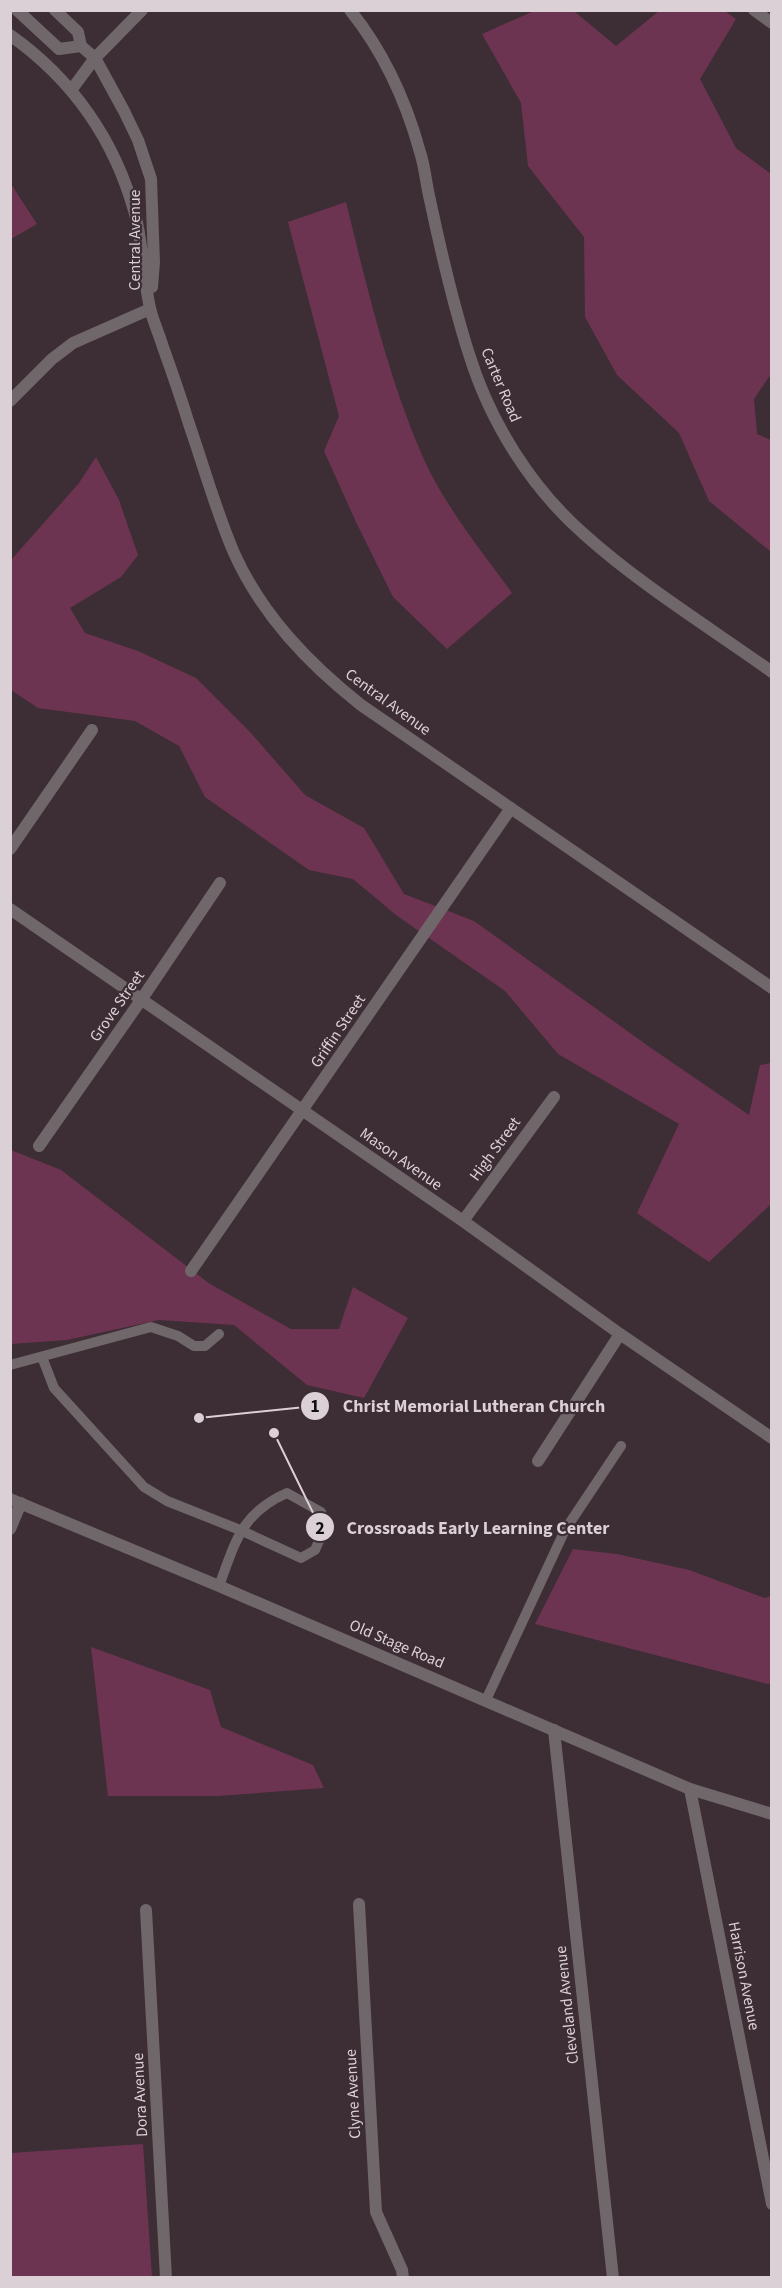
<svg xmlns="http://www.w3.org/2000/svg" width="782" height="2288" viewBox="0 0 782 2288" font-family="'Source Sans 3',sans-serif">
<style>
.green{fill:#6d3452}
.lines{fill:none;stroke-linecap:round;stroke-linejoin:round}
.service{stroke:#70676b;stroke-width:10}
.minor{stroke:#70676b;stroke-width:12}
.tertiary{stroke:#70676b;stroke-width:12}
.labels{text-anchor:middle;dominant-baseline:central;stroke-width:4.5;stroke-linejoin:round;paint-order:stroke}
.street-label{font-size:16px;fill:#dbd0d5;stroke:#3d2d34}
.leader{fill:none;stroke:#dbd0d5;stroke-width:2}
.callout-dot{fill:#dbd0d5;stroke:#3d2d34;stroke-width:2}
.mark-label{font-size:18px;text-anchor:middle;font-weight:bold;fill:#111}
.callout-label{font-size:18px;text-anchor:middle;font-weight:bold;fill:#dbd0d5;stroke:#3d2d34;stroke-width:4.5;stroke-linejoin:round;paint-order:stroke}
</style>
<rect width="100%" height="100%" fill="#3d2d34"/>
<path class="green" d="M536,10L574,11L616,46L659,11H725L736,19L700,79L736,148L771,174V374L754,399L757,434L771,440V552L709,501L679,433L617,375L585,317L584,237L528,166L521,103L482,34Z
M11,184L37,224L11,239H10Z
M346,202C367,287 387,374 422,455C443,504 481,550 512,593L447,649L393,597L356,522L324,451L339,416L288,222Z
M96,457L119,500L138,555L121,577L70,608L85,633L138,651L196,678L251,733L305,795L364,828L404,894L474,921L651,1048L749,1115L760,1065L771,1063V1204L709,1262L637,1213L679,1124L558,1054L505,991L396,915L353,879L309,870L205,797L179,746L135,721L38,708L11,690V560L79,483Z
M11,1150L61,1170L210,1284L291,1329H339L353,1287L408,1318L364,1398L307,1385L234,1325L159,1320L67,1340L11,1344Z
M573,1549L617,1554L689,1570L765,1598L771,1596V1683L768,1684L535,1624Z
M91,1647L210,1690L221,1727L313,1765L324,1788L218,1796H108Z
M143,2144L152,2277H11V2153Z"/>
<g class="lines">
<path class="service" d="M42,1357L54,1388L144,1487L167,1501L240,1530L301,1558L315,1550L326,1525L321,1512L287,1493C241,1513 235,1543 219,1586
M10,1365L151,1327L178,1336L194,1346H205L219,1334
M486,1700L565,1530L621,1446"/>
<path class="minor" d="M17,10L59,49L81,46
M55,10L78,32L81,46L95,58L124,111L138,140L151,179L154,262L152,287
M350,10C383,51 406,101 420,152C425,167 426,184 430,200C441,252 453,304 469,354C490,422 531,488 585,535C642,586 709,627 772,672
M754,10L772,23
M10,35C72,79 115,140 135,214C143,244 143,277 150,308C153,321 159,334 163,347C172,372 181,398 189,424C204,467 216,511 234,553C262,615 308,663 361,705L772,988
M72,89L95,58L142,10
M10,401L52,359L73,343L150,309
M10,849L92,730
M10,909L463,1221L620,1334L772,1438
M39,1146L141,1000L220,883
M463,1221L554,1097
M191,1271L511,808
M538,1461L620,1334
M10,1529L21,1503
M554,1730L613,2278
M690,1789L772,2204
M359,1904L376,2212L402,2270L403,2278
M146,1910L166,2278"/>
<path class="tertiary" d="M10,1499L219,1586L690,1789L772,1814"/>
</g>
<g class="labels">
<g class="street-label">
<text transform="translate(135 240) rotate(-90)">Central Avenue</text>
<text transform="translate(501 385) rotate(67)">Carter Road</text>
<text transform="translate(388 702) rotate(36)">Central Avenue</text>
<text transform="translate(117 1006) rotate(-55)">Grove Street</text>
<text transform="translate(338 1031) rotate(-56)">Griffin Street</text>
<text transform="translate(495 1149) rotate(-54)">High Street</text>
<text transform="translate(401 1159) rotate(35)">Mason Avenue</text>
<text transform="translate(397 1644) rotate(23)">Old Stage Road</text>
<text transform="translate(744 1976) rotate(79)">Harrison Avenue</text>
<text transform="translate(567 2005) rotate(-96)">Cleveland Avenue</text>
<text transform="translate(353 2094) rotate(-93)">Clyne Avenue</text>
<text transform="translate(140 2095) rotate(-93)">Dora Avenue</text>
</g>
</g>
<path class="leader" d="M199 1418L315 1406M274 1433L320 1527"/>
<g class="callout-dot">
<circle cx="199" cy="1418" r="6"/>
<circle cx="274" cy="1433" r="6"/>
<circle cx="315" cy="1406" r="15"/>
<circle cx="320" cy="1527" r="15"/>
</g>
<g class="mark-label">
<text x="315" y="1412">1</text>
<text x="320" y="1534">2</text>
</g>
<g class="callout-label">
<text x="474" y="1412">Christ Memorial Lutheran Church</text>
<text x="478" y="1534">Crossroads Early Learning Center</text>
</g>
<rect width="782" height="2288" fill="none" stroke="#dbd0d5" stroke-width="24"/>
</svg>
